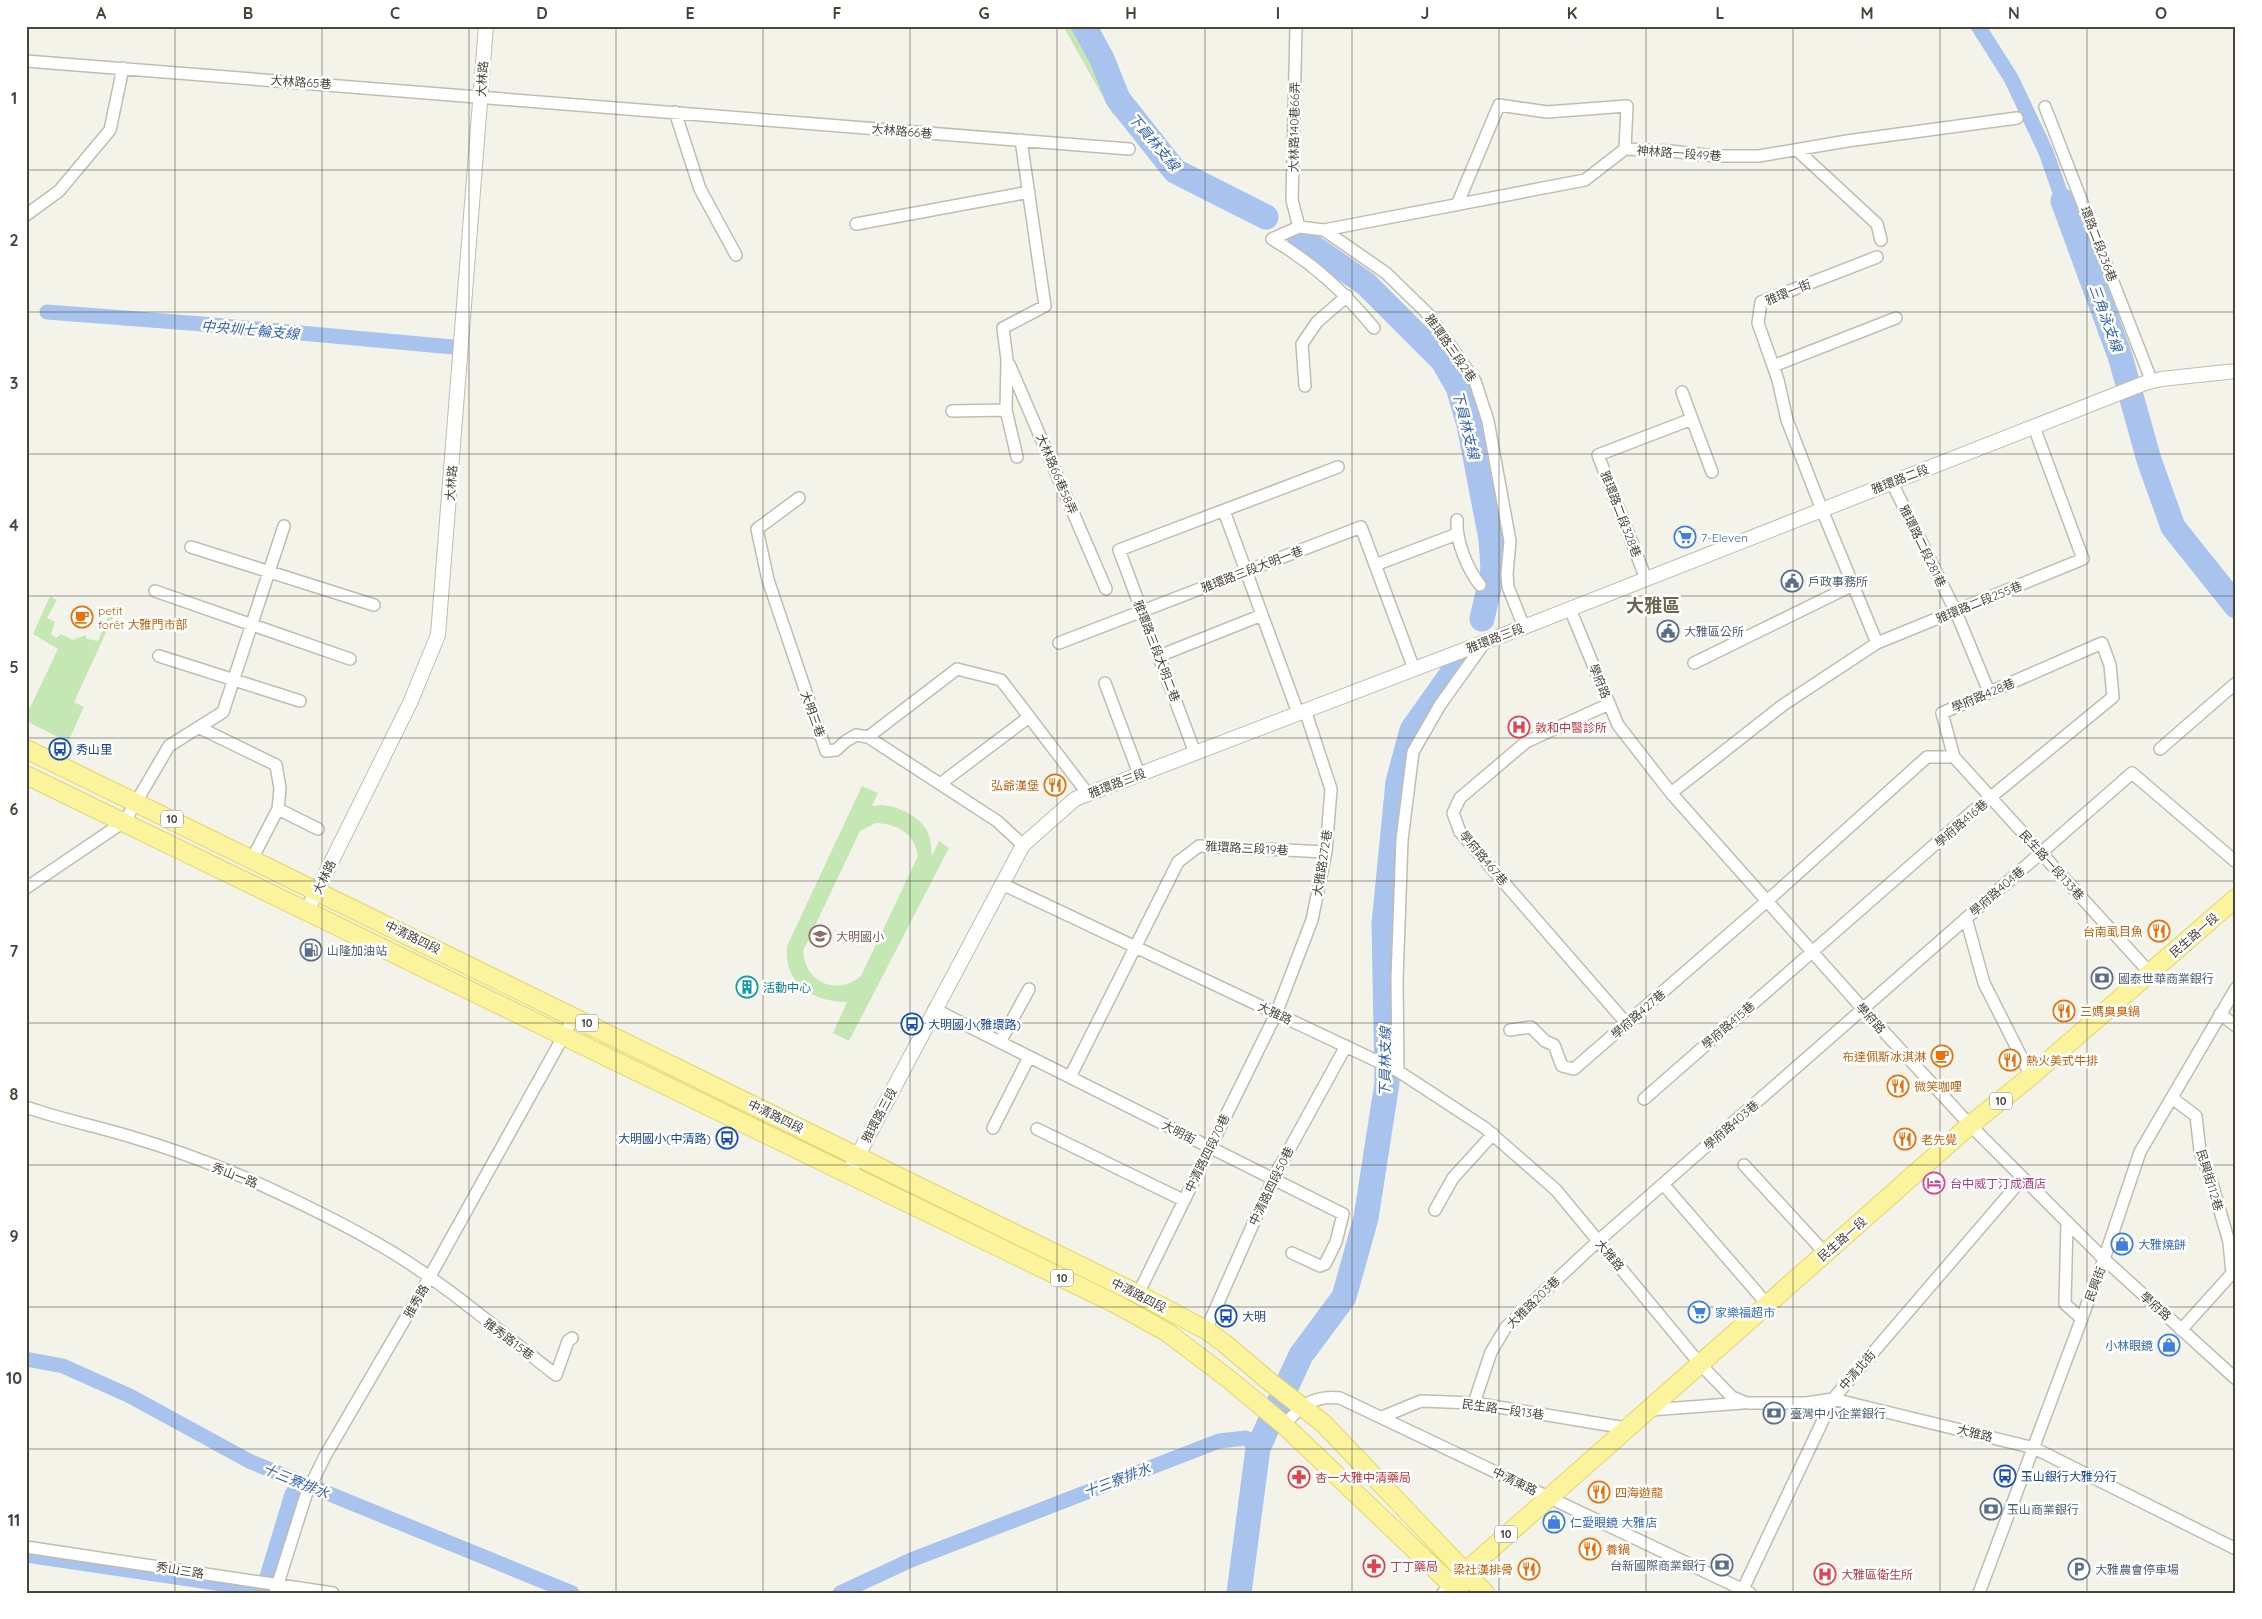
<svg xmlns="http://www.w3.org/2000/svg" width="2262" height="1619" viewBox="0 0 2262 1619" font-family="Quicksand,'Noto Sans TC',sans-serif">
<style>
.green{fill:#c5e7b4;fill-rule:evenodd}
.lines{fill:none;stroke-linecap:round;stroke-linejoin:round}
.canal{stroke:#a9c3ef;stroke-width:15}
.river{stroke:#a9c3ef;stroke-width:25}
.minor-casing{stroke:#c0bdad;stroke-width:14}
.tertiary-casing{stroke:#c0bdad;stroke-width:16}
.primary-casing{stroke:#e1d66c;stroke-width:20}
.minor{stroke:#fff;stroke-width:11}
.tertiary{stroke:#fff;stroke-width:14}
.primary{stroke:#fbf49c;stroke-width:18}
.grid{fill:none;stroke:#484538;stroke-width:1;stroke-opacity:0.55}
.labels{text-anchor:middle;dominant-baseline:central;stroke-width:5;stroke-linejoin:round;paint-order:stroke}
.shield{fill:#fff;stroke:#7f7d74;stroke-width:1}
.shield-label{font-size:11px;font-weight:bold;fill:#484538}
.street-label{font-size:12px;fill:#484538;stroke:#fff}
.shop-label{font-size:12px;fill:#366cbe;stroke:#fff;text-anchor:start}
.service-label{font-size:12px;fill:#4e5e75;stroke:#fff;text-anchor:start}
.food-label{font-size:12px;fill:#c56008;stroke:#fff;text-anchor:start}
.health-label{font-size:12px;fill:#be3a42;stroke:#fff;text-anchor:start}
.transit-label{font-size:12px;fill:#164399;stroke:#fff;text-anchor:start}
.education-label{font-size:12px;fill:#785e54;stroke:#fff;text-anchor:start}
.culture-label{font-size:12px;fill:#0d838f;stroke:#fff;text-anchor:start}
.hotel-label{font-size:12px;fill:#b23c85;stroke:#fff;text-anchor:start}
.water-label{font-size:14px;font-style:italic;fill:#3462b2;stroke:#fff}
.district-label{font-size:18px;font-weight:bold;fill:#6b6650;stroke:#fff}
.neatline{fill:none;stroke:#484538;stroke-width:2}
.grid-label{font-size:16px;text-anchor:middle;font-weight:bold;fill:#484538}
</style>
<rect width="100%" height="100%" fill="#f4f3ea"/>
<path class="green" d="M1063,26H1077L1105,81L1122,122L1112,113Z
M50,596L57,600L47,618L55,622L51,634L56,638L61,634L73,640L85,635L87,639L98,641L111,609L116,611L74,702L84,707L68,742L26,721V716L58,649L33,634Z
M862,786L878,793L872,806C890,802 916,813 926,829C931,837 931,847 932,856L939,841L949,848L849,1041L833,1033L847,1002C814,1002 783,984 787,946ZM876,823C898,824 914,833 918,856L861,976C837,996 805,983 803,951L860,831Z"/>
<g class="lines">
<path class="canal" d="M1978,26L2011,78L2046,152L2063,201
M47,312L202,324L453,347
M26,1359L63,1366L130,1396L249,1461L572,1593
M26,1555L263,1590
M262,1593L292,1494L300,1482
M840,1593L911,1560L1219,1441L1246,1438L1258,1448"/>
<path class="river" d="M1084,26L1102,59L1118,99L1175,171L1266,217
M2063,201L2120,356L2149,460L2173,527L2236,606
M1300,238L1366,284L1443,361L1458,387L1469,425L1491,539L1493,570L1482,619
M1239,1593L1258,1448L1301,1355L1344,1297L1366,1218L1387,1083L1384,924L1398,782L1412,730L1458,665"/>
<g class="minor-casing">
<path id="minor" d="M1296,26L1292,200L1299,227
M26,61L1129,149
M2045,107L2152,382
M675,112L700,189L736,255
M1797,150L1877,224L1881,240
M1457,205L1499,105L1547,112L1627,106L1625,149
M26,215L59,191L110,130L123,68
M856,224L1029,192
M1324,230L1585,180L1625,149L1670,151L1716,156H1759L1847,141L2017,118
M1272,239L1299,227L1324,230L1386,273L1428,314L1475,381L1488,421L1510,541L1507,574L1508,587L1524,627
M1272,239C1313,263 1343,291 1374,328
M1877,257L1761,302L1758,323L1778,380L1787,420L1822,510L1877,643
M1009,364L1106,589
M1773,366L1896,318
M1305,386L1302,344L1317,322L1347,296
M1682,392L1692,419
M952,411L1006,410
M1017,457L1006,410L1007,360L1003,328L1045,306L1021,140
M1892,483L1956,612L1989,692
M799,498L757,529L768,580L826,751L836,750L846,741L856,735L868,737L997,821L1023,845
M1224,511L1298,713
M1457,520C1456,542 1467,568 1480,585
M191,547L374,605
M1375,565L1457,534
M1646,579L1598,455L1692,419L1712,472
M155,591L350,659
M1570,609L1618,725L1671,793L1863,1009L1970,1125L2104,1259L2236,1379
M1059,643L1361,527L1414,669
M159,656L300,701
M1159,656L1262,615
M1694,663L1853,585
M1105,683L1139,774
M1609,704L1526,742L1460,798L1453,813L1460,832L1627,1024
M200,728L276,765L280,788L278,809
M868,737L957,669L1001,680L1088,794
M2160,749L2236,683
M1195,753L1119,550L1338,467
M940,784L1029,717
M1671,793L1783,705L1877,643L2083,559L2034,427
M252,859L278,809L318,829
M1002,884L1398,1071L1485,1128L1556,1190L1700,1364L1732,1397L1747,1403H1806L1833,1399L2034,1448L2236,1549
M26,888L125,821L169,746L223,712L284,526
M1966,918L1984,983L2031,1076
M934,1009L1343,1214L1336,1242L1325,1264L1320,1266L1292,1253
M2220,1014L2236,1026
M1510,1030L1531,1027L1545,1041L1554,1045L1562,1066L1574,1069L1767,901L1927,757H1954
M1000,1042L1029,989
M1398,1071L1397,979L1402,840L1413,752L1440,705L1485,642
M1070,1077L1178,862L1199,846L1326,852
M2172,1098L2196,1116L2200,1151L2211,1180L2229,1242L2232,1274
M1644,1099L1973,811L1991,797L2113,697L2110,665L2102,643L1942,713L1954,757L2150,973
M26,1107C60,1119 91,1125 125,1135C167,1147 213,1164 253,1181C297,1201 343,1223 385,1248C446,1284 500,1332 556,1375L568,1341L572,1338
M993,1128L1029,1057
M1037,1129L1183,1200
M1744,1165L1825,1253
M1663,1184L1767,1304
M1435,1210L1453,1178L1493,1134
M2067,1222L2065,1304L2082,1319
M1138,1294L1276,1014L1312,920L1326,852L1331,789L1305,710
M1206,1330L1273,1179L1346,1046
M2181,1330L2235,1270
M1474,1403L1491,1352L1506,1327L1598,1241L2132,773L2236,862
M1650,1410L1743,1403
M1382,1417L1421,1401L1474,1403L1626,1428
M1284,1425C1301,1406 1313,1395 1340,1398L1750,1593
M26,1547L333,1593
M275,1593L306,1495L325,1456L429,1278L574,1017
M1443,1593L1452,1584
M1738,1593L1743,1589L1833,1399L2023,1178
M1979,1593L2104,1259L2140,1152L2236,988"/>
</g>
<g class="tertiary-casing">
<path id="tertiary" d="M307,911L410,703L438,635L486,26
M848,1174L1023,845L1075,799L1524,627L2145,383L2161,379L2236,371"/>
</g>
<g class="primary-casing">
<path id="primary" d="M26,749L1138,1294L1206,1330L1224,1343L1270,1382L1323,1423L1485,1593
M26,775L1118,1305L1168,1333L1230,1380L1284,1425L1460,1593
M1456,1580L1970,1125L2031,1076L2236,898"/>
</g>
<use href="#minor" class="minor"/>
<use href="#tertiary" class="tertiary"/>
<use href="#primary" class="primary"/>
</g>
<path class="grid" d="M175,26V1593M322,26V1593M469,26V1593M616,26V1593M763,26V1593M910,26V1593M1057,26V1593M1205,26V1593M1352,26V1593M1499,26V1593M1646,26V1593M1793,26V1593M1940,26V1593M2087,26V1593M26,170H2236M26,312H2236M26,454H2236M26,596H2236M26,738H2236M26,881H2236M26,1023H2236M26,1165H2236M26,1307H2236M26,1449H2236"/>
<defs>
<g id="supermarket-ring" transform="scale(1.125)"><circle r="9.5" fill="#fff" stroke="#3f7fe0" stroke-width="1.5"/><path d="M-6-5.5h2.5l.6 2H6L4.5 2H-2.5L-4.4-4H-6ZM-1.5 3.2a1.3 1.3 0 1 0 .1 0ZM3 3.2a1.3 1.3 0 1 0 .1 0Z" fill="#3f7fe0"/></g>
<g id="civic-ring" transform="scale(1.125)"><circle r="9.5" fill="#fff" stroke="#5c6f8a" stroke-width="1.5"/><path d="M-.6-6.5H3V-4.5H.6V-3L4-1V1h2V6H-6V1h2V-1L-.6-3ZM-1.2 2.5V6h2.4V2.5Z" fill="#5c6f8a"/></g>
<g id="cafe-ring" transform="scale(1.125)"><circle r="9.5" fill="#fff" stroke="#e8710a" stroke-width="1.5"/><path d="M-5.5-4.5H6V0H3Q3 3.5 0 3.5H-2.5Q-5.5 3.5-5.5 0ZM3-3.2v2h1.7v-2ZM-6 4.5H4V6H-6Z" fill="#e8710a"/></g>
<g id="hospital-ring" transform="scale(1.125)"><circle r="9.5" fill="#fff" stroke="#e0444e" stroke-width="1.5"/><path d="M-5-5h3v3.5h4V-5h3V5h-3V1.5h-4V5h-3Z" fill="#e0444e"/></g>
<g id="bus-ring" transform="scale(1.125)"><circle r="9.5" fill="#fff" stroke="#1a4fb4" stroke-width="1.5"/><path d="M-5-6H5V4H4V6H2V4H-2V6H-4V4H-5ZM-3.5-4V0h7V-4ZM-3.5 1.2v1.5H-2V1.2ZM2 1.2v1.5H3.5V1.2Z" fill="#1a4fb4"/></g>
<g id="restaurant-ring" transform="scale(1.125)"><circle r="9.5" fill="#fff" stroke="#e8710a" stroke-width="1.5"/><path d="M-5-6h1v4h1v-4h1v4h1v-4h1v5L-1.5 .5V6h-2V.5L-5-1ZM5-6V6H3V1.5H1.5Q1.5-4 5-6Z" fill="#e8710a"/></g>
<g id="school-ring" transform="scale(1.125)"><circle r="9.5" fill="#fff" stroke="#8d6e63" stroke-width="1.5"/><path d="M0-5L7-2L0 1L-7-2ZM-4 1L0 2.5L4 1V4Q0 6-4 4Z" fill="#8d6e63"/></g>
<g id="fuel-ring" transform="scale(1.125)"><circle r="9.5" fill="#fff" stroke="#5c6f8a" stroke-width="1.5"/><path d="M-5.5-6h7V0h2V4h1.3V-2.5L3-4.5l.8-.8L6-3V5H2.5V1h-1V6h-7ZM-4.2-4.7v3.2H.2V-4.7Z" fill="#5c6f8a"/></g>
<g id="bank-ring" transform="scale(1.125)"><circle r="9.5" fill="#fff" stroke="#5c6f8a" stroke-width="1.5"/><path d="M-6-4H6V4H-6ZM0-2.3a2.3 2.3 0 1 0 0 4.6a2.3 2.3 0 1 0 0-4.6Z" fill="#5c6f8a"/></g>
<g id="building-ring" transform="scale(1.125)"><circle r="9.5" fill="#fff" stroke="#0f9aa8" stroke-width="1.5"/><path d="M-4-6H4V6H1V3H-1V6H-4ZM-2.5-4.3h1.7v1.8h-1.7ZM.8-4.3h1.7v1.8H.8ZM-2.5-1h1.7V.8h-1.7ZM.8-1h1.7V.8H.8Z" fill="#0f9aa8"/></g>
<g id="hotel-ring" transform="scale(1.125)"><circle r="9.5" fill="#fff" stroke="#d1479c" stroke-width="1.5"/><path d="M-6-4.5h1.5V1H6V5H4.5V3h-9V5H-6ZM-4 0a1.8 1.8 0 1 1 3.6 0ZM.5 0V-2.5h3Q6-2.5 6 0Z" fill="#d1479c"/></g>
<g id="shop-ring" transform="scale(1.125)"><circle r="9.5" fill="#fff" stroke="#3f7fe0" stroke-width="1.5"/><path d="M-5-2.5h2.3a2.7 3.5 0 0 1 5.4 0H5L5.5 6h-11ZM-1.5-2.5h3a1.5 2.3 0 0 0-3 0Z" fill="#3f7fe0"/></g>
<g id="pharmacy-ring" transform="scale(1.125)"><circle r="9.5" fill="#fff" stroke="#e0444e" stroke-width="1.5"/><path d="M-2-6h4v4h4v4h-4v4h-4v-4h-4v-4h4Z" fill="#e0444e"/></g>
<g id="parking-ring" transform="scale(1.125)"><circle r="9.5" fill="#fff" stroke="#5c6f8a" stroke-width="1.5"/><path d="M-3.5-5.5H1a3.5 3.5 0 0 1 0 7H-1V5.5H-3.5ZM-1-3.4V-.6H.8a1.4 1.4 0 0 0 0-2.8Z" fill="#5c6f8a"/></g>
</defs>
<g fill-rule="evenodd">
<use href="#supermarket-ring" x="1685" y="537"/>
<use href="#civic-ring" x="1792" y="581"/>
<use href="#cafe-ring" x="82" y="617"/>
<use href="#civic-ring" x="1668" y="631"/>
<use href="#hospital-ring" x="1519" y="727"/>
<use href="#bus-ring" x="60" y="749"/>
<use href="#restaurant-ring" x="1055" y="785"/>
<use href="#restaurant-ring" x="2159" y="931"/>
<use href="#school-ring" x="820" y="936"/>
<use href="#fuel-ring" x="311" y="950"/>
<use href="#bank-ring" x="2102" y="978"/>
<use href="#building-ring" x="747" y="987"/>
<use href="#restaurant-ring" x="2064" y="1011"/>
<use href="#bus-ring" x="912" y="1024"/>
<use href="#cafe-ring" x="1942" y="1056"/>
<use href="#restaurant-ring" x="2010" y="1060"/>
<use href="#restaurant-ring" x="1898" y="1086"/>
<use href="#bus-ring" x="727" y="1138"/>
<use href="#restaurant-ring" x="1905" y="1139"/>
<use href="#hotel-ring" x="1934" y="1183"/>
<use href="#shop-ring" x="2122" y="1244"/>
<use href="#supermarket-ring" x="1699" y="1312"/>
<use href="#bus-ring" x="1226" y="1316"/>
<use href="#shop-ring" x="2169" y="1345"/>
<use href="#bank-ring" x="1774" y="1413"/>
<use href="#bus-ring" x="2005" y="1476"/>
<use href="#pharmacy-ring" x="1299" y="1477"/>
<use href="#restaurant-ring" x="1599" y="1492"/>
<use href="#bank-ring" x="1991" y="1509"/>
<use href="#shop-ring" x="1554" y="1522"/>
<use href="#restaurant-ring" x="1590" y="1549"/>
<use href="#bank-ring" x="1722" y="1565"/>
<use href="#pharmacy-ring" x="1374" y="1566"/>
<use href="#restaurant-ring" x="1529" y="1569"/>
<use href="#parking-ring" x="2079" y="1569"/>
<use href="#hospital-ring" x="1825" y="1574"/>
</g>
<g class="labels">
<g class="shield">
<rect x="161" y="810.5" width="22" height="17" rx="4"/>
<rect x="576" y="1014.5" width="22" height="17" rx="4"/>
<rect x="1990" y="1092.5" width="22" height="17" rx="4"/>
<rect x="1051" y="1269.5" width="22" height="17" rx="4"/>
<rect x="1495" y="1525.5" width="22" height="17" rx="4"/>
</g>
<g class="shield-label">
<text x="172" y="819">10</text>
<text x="587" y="1023">10</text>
<text x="2001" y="1101">10</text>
<text x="1062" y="1278">10</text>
<text x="1506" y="1534">10</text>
</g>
<g class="street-label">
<text transform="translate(482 79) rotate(-86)">大林路</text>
<text transform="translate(301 82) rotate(4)">大林路65巷</text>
<text transform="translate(1294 127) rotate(-89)">大林路140巷66弄</text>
<text transform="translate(902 131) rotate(5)">大林路66巷</text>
<text transform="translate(1679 153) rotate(4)">神林路一段49巷</text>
<text transform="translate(2099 244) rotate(69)">環路二段236巷</text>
<text transform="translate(1788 292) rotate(-22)">雅環一街</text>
<text transform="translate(1451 348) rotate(55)">雅環路三段2巷</text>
<text transform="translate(1057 474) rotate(67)">大林路66巷58弄</text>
<text transform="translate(1900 479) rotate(-21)">雅環路二段</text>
<text transform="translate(451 483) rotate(-85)">大林路</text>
<text transform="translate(1621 514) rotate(69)">雅環路二段328巷</text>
<text transform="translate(1923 546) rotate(64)">雅環路二段281巷</text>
<text transform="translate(1252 569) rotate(-21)">雅環路三段大明一巷</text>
<text transform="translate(1979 602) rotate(-22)">雅環路二段255巷</text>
<text transform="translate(1495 638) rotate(-21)">雅環路三段</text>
<text transform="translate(1157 651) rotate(69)">雅環路三段大明二巷</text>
<text transform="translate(1600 681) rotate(68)">學府路</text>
<text transform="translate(1983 695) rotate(-23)">學府路428巷</text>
<text transform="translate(813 714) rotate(70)">大明三巷</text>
<text transform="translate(1117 783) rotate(-21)">雅環路三段</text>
<text transform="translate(1961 823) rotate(-41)">學府路416巷</text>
<text transform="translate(1247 848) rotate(3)">雅環路三段19巷</text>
<text transform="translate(1484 858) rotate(50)">學府路467巷</text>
<text transform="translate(1322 863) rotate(-81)">大雅路272巷</text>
<text transform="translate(2052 865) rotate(48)">民生路一段133巷</text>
<text transform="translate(324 877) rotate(-64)">大林路</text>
<text transform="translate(1997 891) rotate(-41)">學府路404巷</text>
<text transform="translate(2194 935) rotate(-41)">民生路一段</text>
<text transform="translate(413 937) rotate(26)">中清路四段</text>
<text transform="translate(1275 1013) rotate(25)">大雅路</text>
<text transform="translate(1638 1014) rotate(-41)">學府路427巷</text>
<text transform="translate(1871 1018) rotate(48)">學府路</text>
<text transform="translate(1728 1025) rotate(-41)">學府路415巷</text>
<text transform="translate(879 1115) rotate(-62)">雅環路三段</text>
<text transform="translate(776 1116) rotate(26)">中清路四段</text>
<text transform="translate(1731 1125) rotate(-41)">學府路403巷</text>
<text transform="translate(1179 1132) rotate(27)">大明街</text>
<text transform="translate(1207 1153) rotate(-64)">中清路四段70巷</text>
<text transform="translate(235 1175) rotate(21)">秀山一路</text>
<text transform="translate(2210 1180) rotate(73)">民興街112巷</text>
<text transform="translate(1271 1186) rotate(-64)">中清路四段50巷</text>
<text transform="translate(1842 1239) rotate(-41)">民生路一段</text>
<text transform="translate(1610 1255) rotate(50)">大雅路</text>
<text transform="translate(2095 1284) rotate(-69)">民興街</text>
<text transform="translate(1139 1295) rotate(27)">中清路四段</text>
<text transform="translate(416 1301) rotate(-60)">雅秀路</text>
<text transform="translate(1533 1302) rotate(-44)">大雅路203巷</text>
<text transform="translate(2156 1306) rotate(42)">學府路</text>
<text transform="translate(509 1339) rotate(37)">雅秀路15巷</text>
<text transform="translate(1857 1370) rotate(-49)">中清北街</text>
<text transform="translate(1503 1409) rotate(8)">民生路一段13巷</text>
<text transform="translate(1975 1433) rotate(14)">大雅路</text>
<text transform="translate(1515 1481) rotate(26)">中清東路</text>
<text transform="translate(180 1570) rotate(9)">秀山三路</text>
</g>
<g class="shop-label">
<text x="1701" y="537">7-Eleven</text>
<text x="2138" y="1244">大雅燒餅</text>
<text x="1715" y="1312">家樂福超市</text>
<text x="2153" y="1345" text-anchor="end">小林眼鏡</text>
<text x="1570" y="1522">仁愛眼鏡 大雅店</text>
</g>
<g class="service-label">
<text x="1808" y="581">戶政事務所</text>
<text x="1684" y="631">大雅區公所</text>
<text x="327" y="950">山隆加油站</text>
<text x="2118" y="978">國泰世華商業銀行</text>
<text x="1790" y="1413">臺灣中小企業銀行</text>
<text x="2007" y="1509">玉山商業銀行</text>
<text x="1706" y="1565" text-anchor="end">台新國際商業銀行</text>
<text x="2095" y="1569">大雅農會停車場</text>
</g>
<g class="food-label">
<text x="98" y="610">petit<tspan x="98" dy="14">forêt 大雅門市部</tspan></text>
<text x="1039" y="785" text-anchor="end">弘爺漢堡</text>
<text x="2143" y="931" text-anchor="end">台南虱目魚</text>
<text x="2080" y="1011">三媽臭臭鍋</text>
<text x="1926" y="1056" text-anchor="end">布達佩斯冰淇淋</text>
<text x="2026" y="1060">熱火美式牛排</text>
<text x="1914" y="1086">微笑咖哩</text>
<text x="1921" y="1139">老先覺</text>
<text x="1615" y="1492">四海遊龍</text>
<text x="1606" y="1549">養鍋</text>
<text x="1513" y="1569" text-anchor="end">梁社漢排骨</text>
</g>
<g class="health-label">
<text x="1535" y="727">敦和中醫診所</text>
<text x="1315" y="1477">杏一大雅中清藥局</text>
<text x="1390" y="1566">丁丁藥局</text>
<text x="1841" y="1574">大雅區衛生所</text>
</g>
<g class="transit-label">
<text x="76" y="749">秀山里</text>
<text x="928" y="1024">大明國小(雅環路)</text>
<text x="711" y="1138" text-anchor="end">大明國小(中清路)</text>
<text x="1242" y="1316">大明</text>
<text x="2021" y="1476">玉山銀行大雅分行</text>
</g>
<g class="education-label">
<text x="836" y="936">大明國小</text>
</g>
<g class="culture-label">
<text x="763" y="987">活動中心</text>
</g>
<g class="hotel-label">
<text x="1950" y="1183">台中威丁汀成酒店</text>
</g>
<g class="water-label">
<text transform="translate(1154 142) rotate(50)">下員林支線</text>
<text transform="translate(2106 318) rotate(70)">三角泳支線</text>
<text transform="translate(250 330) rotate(5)">中央圳七輪支線</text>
<text transform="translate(1466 425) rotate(76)">下員林支線</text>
<text transform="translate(1385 1062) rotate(-89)">下員林支線</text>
<text transform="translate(1117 1480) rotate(-21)">十三寮排水</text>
<text transform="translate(296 1481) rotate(22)">十三寮排水</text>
</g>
<g class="district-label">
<text x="1653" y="605">大雅區</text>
</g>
</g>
<rect width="2262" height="1619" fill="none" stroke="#ffffff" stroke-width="55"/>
<rect x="28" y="28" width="2206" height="1564" class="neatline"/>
<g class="grid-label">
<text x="101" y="19">A</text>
<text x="248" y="19">B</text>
<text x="395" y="19">C</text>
<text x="542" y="19">D</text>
<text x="690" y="19">E</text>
<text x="837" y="19">F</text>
<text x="984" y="19">G</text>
<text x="1131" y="19">H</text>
<text x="1278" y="19">I</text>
<text x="1425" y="19">J</text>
<text x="1572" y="19">K</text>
<text x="1720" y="19">L</text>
<text x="1867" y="19">M</text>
<text x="2014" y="19">N</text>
<text x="2161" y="19">O</text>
<text x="14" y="104">1</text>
<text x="14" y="246">2</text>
<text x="14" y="389">3</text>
<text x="14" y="531">4</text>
<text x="14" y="673">5</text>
<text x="14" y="815">6</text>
<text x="14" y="957">7</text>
<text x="14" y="1100">8</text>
<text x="14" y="1242">9</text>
<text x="14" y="1384">10</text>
<text x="14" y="1526">11</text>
</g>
</svg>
